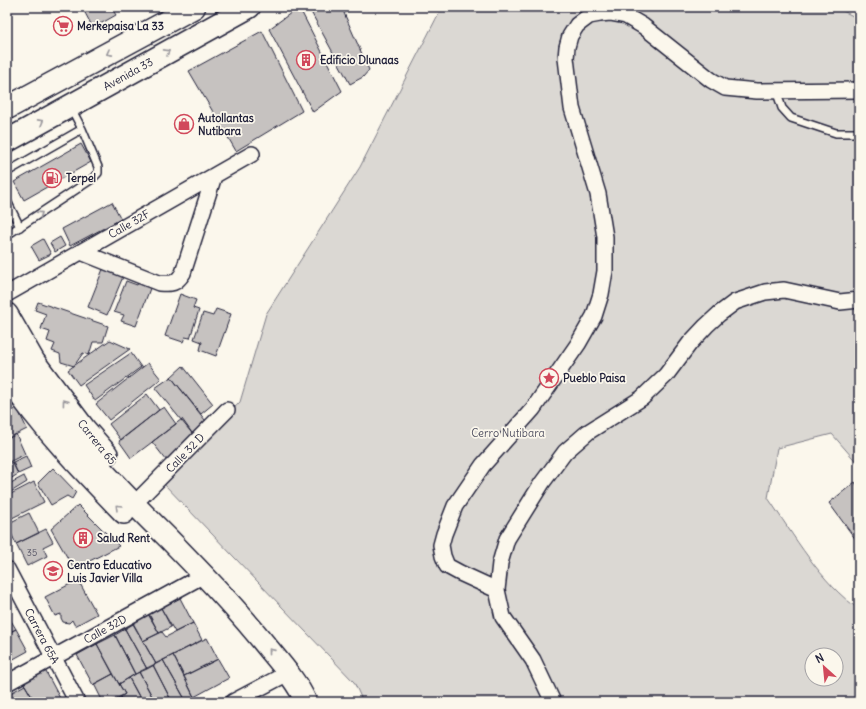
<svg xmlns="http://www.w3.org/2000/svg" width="866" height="709" viewBox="0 0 866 709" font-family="Delius,sans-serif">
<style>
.green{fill:#dbd8d3;stroke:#7e7d87;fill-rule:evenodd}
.building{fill:#c6c2c0;stroke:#22223b}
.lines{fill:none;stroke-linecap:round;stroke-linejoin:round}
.lane-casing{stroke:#22223b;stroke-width:10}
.street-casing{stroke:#22223b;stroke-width:18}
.secondary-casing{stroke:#22223b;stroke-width:24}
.primary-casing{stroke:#22223b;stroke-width:25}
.lane{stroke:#fbf7ec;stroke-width:7}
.street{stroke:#fbf7ec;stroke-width:15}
.secondary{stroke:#fbf7ec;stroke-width:21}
.primary{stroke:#fbf7ec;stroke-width:22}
.oneway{stroke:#99979c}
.labels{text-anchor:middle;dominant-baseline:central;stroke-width:3.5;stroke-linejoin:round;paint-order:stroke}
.number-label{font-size:9px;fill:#4b4a5c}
.poi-label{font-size:11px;font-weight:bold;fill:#22223b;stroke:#fbf7ec;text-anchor:start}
.street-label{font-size:11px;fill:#22223b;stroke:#fbf7ec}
.park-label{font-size:11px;fill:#505061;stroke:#fbf7ec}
</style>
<rect width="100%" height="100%" fill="#fbf7ec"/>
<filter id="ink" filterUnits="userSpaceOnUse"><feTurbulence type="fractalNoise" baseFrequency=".025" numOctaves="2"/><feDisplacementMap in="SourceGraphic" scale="8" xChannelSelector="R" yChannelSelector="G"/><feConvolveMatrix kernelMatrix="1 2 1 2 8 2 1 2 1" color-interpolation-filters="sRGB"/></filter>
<g filter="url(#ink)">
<path class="green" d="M442,7H835L859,19V465L832,434L777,448L768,498C793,534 822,585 859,609V702H363L354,682L163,483L240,402L266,314L360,167ZM812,655H836V679H812Z"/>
<path class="building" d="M82,7H111L116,15L93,28Z
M299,7L342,91L313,112L269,29Z
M319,7H356L344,13L369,70L363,77L350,84L311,12Z
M262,31L302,111L236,151L189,71Z
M81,144L91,162L24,200L14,182Z
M112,202L121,219L70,246L62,229Z
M60,237L65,246L55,252L50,243Z
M43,239L51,254L39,260L31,246Z
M105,264L125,272L107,315L88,307Z
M140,279L152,283L136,326L121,321L124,315L114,312L126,281L137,285Z
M180,294L196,300L193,308L199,310L190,338L185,337L183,342L165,336Z
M38,302L108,326L103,342H93L89,355L83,353L74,366L61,362L60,354L52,351L55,344L47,341L50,332L41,329L46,314L35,310Z
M216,309L231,314L216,356L200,350L202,342L194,339L203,313L213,316Z
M110,340L130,349L79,385L68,370Z
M131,353L141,367L95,401L84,385Z
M148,363L161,379L109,420L96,404Z
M183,366L213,404L201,414L171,377Z
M171,377L209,425L195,437L155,388Z
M147,394L159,410L121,440L109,424Z
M7,395L13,407L7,410Z
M164,407L176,424L131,458L119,441L159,410Z
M17,408L27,429L7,439V413Z
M182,419L195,437L167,461L152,442Z
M16,434L25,454L7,463V439Z
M26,456L31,468L18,474L13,462Z
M12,462L18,474L7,481V465Z
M53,468L76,492L72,499L67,496L51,505L38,483Z
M24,476L27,482L9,493L7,485Z
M34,482L44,502L8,520L7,518V496Z
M855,482L859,488V544L829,503Z
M78,505L119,546L74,569L51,529Z
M29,513L39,533L16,544L7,524Z
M46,529L53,542L43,547L47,556L27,566L16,544Z
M78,580L97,614L75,626L72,620L69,623L63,622L61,618V614L55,616L45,597Z
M180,598L193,623L175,632L161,608Z
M161,608L171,627L159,633L148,614Z
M148,612L159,633L143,641L132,621Z
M7,614L16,629L7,633Z
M193,623L202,640L156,664L143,641L162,632L166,637Z
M133,624L156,664L147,669L125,629Z
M16,629L28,651L8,662L7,634Z
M125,629L147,669L135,674L115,635Z
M115,635L135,674L119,684L97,644Z
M207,638L218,659L184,676L173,655Z
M97,644L113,674L93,685L77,655Z
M173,655L194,697L186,701L163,660Z
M218,659L229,678L194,697L184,676Z
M163,660L186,701L184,702H172L153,665Z
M153,665L172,702H155L139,672Z
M45,670L62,702H35L23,682Z
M139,672L155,702H142L129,678Z
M113,674L125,694L110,702H103L94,684Z
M129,678L142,702H124L121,697L125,694L119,684Z
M25,685L35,702H11L7,695Z
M7,695L11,702H7Z
M121,697L124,702H110Z"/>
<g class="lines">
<g class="lane-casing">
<path id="lane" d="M776,90L782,108L791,118L836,133H859
M7,172L82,129
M7,201L20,227
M7,235L92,179L98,173V167L82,129L71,108"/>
</g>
<g class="street-casing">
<path id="street" d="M81,252L159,283C172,284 176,284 183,273L214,176
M7,294L252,154
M142,496L227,410
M7,569L77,702
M497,590L460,573L447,566L443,556L441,545L444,534L455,506L483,465L533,409L578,344L594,316L601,294L605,271V237L598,194L572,108L566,58L567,47L570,36L577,25L589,16L600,14L610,13L626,16L643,26L711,80L725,88L757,91L859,90
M7,683L204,575
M233,702L288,673
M553,702L533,660L503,617L497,590L500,563L507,539L542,483L565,452L588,432L642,398L666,375L690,343L706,326L719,314L735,302L765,292L784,290L840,302L859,300"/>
</g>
<g class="secondary-casing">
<path id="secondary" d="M7,314L34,361L85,429L107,454
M7,346C50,417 109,480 168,538C203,574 237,609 268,648C282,665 297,682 306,702
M7,377C41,427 82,470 124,513"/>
</g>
<g class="primary-casing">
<path id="primary" d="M7,108L194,7
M7,141L249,7"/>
</g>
<use href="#lane" class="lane"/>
<use href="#street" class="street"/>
<use href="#secondary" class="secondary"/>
<use href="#primary" class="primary"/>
</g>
<defs><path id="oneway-chevron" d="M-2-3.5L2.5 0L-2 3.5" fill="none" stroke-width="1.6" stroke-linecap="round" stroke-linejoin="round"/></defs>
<g class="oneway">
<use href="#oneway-chevron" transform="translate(167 52) rotate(-29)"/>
<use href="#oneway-chevron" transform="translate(109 53) rotate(152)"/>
<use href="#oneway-chevron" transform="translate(41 122) rotate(-29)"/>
<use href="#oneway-chevron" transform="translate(40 214) rotate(-33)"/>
<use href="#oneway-chevron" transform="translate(65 402) rotate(-127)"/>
<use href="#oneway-chevron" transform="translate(118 507) rotate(-135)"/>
<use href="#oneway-chevron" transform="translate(271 651) rotate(-129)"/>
</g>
</g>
<defs>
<g id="supermarket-ring" transform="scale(1)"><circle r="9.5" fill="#fbf7ec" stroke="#d1495b" stroke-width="1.5"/><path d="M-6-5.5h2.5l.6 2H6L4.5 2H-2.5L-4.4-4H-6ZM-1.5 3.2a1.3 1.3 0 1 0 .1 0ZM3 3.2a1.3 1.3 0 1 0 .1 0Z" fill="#d1495b"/></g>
<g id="building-ring" transform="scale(1)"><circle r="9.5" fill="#fbf7ec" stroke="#d1495b" stroke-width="1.5"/><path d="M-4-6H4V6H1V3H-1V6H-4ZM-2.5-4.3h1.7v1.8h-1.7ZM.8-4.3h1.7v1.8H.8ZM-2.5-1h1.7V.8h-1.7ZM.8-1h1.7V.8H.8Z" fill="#d1495b"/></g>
<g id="shop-ring" transform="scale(1)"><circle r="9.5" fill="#fbf7ec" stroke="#d1495b" stroke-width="1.5"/><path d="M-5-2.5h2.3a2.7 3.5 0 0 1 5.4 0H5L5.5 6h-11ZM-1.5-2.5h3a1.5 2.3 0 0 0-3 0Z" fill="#d1495b"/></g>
<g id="fuel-ring" transform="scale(1)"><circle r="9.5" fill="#fbf7ec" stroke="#d1495b" stroke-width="1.5"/><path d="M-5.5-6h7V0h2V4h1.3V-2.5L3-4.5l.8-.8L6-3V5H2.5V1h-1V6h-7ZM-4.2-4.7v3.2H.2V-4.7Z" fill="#d1495b"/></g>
<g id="sight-ring" transform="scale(1)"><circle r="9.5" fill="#fbf7ec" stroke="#d1495b" stroke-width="1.5"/><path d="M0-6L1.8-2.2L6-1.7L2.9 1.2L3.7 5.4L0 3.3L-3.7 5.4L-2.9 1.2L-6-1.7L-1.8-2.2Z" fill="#d1495b"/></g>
<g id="school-ring" transform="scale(1)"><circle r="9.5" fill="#fbf7ec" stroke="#d1495b" stroke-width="1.5"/><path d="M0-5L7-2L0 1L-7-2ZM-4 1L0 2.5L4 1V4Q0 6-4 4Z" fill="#d1495b"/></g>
</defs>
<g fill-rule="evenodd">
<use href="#supermarket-ring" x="63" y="26"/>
<use href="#building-ring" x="306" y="60"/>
<use href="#shop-ring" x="184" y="124"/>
<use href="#fuel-ring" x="52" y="178"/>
<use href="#sight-ring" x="549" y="378"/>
<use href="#building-ring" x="83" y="538"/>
<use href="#school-ring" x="53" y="571"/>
</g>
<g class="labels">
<g class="number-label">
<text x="32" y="552">35</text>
</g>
<g class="poi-label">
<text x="77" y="26">Merkepaisa La 33</text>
<text x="320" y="60">Edificio Dlunaas</text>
<text x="198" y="118">Autollantas<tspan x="198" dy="13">Nutibara</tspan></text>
<text x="66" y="178">Terpel</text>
<text x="563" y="378">Pueblo Paisa</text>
<text x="97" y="538">Salud Rent</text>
<text x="67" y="565">Centro Educativo<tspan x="67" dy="13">Luis Javier Villa</tspan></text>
</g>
<g class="street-label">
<text transform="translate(128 74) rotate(-29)">Avenida 33</text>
<text transform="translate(129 224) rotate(-30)">Calle 32F</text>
<text transform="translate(97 442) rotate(51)">Carrera 65</text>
<text transform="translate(185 453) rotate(-46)">Calle 32 D</text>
<text transform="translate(105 629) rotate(-29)">Calle 32D</text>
<text transform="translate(42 636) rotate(62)">Carrera 65A</text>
</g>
<g class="park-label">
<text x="508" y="433">Cerro Nutibara</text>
</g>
</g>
<rect width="866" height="709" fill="none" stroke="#fbf7ec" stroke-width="24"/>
<rect x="12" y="12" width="842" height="685" fill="none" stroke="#22223b" stroke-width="1.5" filter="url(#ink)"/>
<g transform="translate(824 667) rotate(333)"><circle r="19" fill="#fbf7ec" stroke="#a4a2a5"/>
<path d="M0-3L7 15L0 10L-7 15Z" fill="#d1495b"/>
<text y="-6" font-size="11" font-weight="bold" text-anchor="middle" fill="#22223b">N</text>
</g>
</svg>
